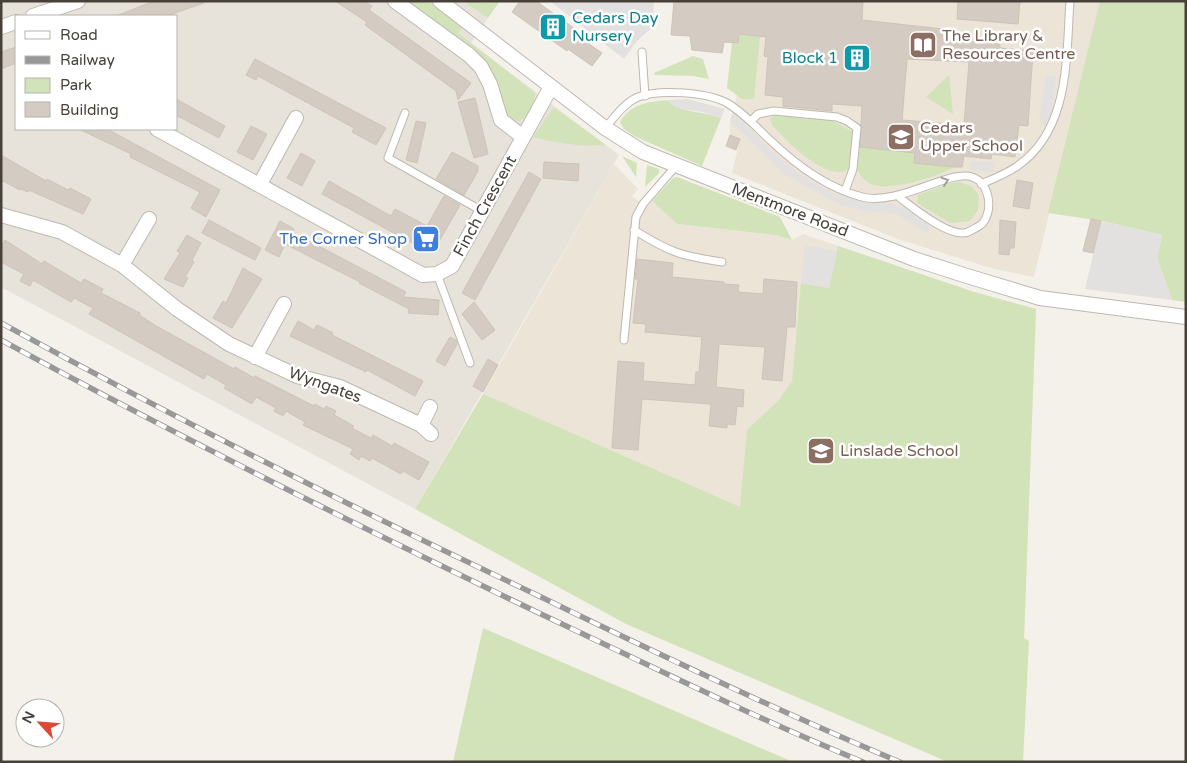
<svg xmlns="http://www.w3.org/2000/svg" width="1187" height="763" viewBox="0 0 1187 763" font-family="'Varela Round',sans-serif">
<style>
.residential{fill:#e7e2da;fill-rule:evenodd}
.education{fill:#ebe4d7}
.green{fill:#d2e3b9}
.parking{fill:#e3e1df}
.building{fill:#d4ccc2;stroke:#cec3b6;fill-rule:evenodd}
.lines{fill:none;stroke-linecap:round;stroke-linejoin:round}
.lane-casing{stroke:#beb8af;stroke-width:9}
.street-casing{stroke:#beb8af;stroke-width:16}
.lane{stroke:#fff;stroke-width:7}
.street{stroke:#fff;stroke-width:14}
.rail-casing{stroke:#989898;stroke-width:5.5}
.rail{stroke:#fff;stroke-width:4;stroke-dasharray:11;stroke-linecap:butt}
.oneway{stroke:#a3a09c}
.labels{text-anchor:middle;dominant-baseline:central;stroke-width:5;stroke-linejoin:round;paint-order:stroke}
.culture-label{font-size:16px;fill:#0d838f;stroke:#fff;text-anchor:start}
.education-label{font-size:16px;fill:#785e54;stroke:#fff;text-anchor:start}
.street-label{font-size:16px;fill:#47413a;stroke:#fff}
.shop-label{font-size:16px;fill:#366cbe;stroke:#fff;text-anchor:end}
</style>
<rect width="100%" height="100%" fill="#f4f1eb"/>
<path class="residential" d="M1,1H468L467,4L488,18L471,43L619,155L415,509L1,287ZM16,16H176V129H16Z"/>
<path class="education" d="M763,1H1100L1034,277L994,269L898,239L732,173L740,139L730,135V121Z
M614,164L638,189L632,196L647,207L652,201L677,224L775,235L792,240L803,234L974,292L1036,309L1024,639L483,394Z"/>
<path class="green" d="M405,1H428L462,27L458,33L535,93C535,106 530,117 518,121L506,116L495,83Z
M468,1H500L488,18L467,4Z
M1100,1H1186V302L1172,300L1157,258L1162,235L1102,221L1048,213Z
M739,34L760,36L754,99H742L727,88L732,42Z
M693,56L703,59L709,79L693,76L655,75L654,73Z
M949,75L953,114L926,97Z
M667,100C681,113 702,111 721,118L702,166L634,136L624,129L620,122C630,104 648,102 667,100Z
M553,108L556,109L606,145C581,147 557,143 533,137Z
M776,115L829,119L853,132L848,170C824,181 787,141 772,125L770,118Z
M859,147L915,153L914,163L954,167C940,176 891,191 874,185C866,183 862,177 857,170Z
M622,156L637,163L636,177Z
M647,165L659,169V173L645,187Z
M677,177L780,217L792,240L775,235L677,224L652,201L673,178Z
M959,182L971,186L979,195L978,210L970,221L950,223L917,203L918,195L945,185Z
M838,246L974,292L1036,309L1024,638L1029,641L1023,762H948L628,625L415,509L483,394L740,507L747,430L779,400L792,381L801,283L829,288Z
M483,628L793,762H453Z"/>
<path class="parking" d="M550,1H654L653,27L637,41L624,59Z
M1046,75L1056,76L1051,116L1046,126L1039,119Z
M688,99L725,109L721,118L703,112L676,108L667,100Z
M733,112L773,152L800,174L833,193L853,199L872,203H887L904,208L931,227L926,233L895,213L870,212L839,204L784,174L730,121Z
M970,161L994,162V172L970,170Z
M1101,221L1162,235L1157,258L1172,300L1085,289Z
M805,245L837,251L829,288L801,283Z"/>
<path class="building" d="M154,1H203L204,3L166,16H116Z
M335,1H364L372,6L369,10L471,83L458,100L456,91L365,25L367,22Z
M520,1H536L582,34L579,37L602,53L592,66L568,49L567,51L512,12Z
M674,1H863L862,20L943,29L942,39L1000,44V48L1033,51L1028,126L1019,125L1015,157L992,154L991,159L964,156L962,167H954L914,163L915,153L860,147L862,106L832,104V111L783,106V97L765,95L768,57L764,56L766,37L739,34L738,43L724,42L722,53L692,50L690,36L671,35ZM907,59L969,62L964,125L902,120Z
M958,1H1020L1018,24L957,19Z
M16,47V63L1,69V52Z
M255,59L386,128L376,145L352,132L354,128L258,76L256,80L246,75Z
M475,98L488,154L474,158L458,102Z
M176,99L225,126L219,138L176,115Z
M416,121L426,123L417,163L406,160Z
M251,126L267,134L253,160L237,152Z
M79,129H107L220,190L206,217L191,208L200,192L130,157L131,154Z
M730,135L740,139L736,150L726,146Z
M452,152L478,166V171L464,195L436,179Z
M301,153L315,161L302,186L287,178Z
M1,155L46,181L47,179L68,190L70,188L91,199L83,214L29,190L28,192L21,189L20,190L1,180Z
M544,162L579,164L578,181L543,178Z
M529,172L541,179L475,300L462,293Z
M1017,180L1033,183L1029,209L1013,206Z
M329,181L391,216L395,209L427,226L444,196L460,205L437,245L425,250L322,194Z
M1091,219L1101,221L1093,253L1083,251Z
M209,220L261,248L255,260L202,233Z
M1000,220L1016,222L1014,248H1010L1009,255L999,254Z
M280,221L294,229L292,232L406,292L403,297L439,300L438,315L408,313L409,309L359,283L360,282L285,244L279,257L265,250Z
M187,235L201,243L192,260L194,262L185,277L188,278L183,287L164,279L180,253L177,251Z
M5,240L42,264L44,261L81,283L84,279L103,289L101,293L140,313L139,315L158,327L234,369L235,367L254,378L255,376L314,406L315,404L324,409L326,406L336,411L334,415L354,426L352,428L361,433L371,438L373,435L392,446L394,443L429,462L419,480L403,471L401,474L372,458L370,461L361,456L359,460L350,454L353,449L303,425L305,422L286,411L283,416L274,411L276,408L256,397L252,404L224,388L226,385L207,374L204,379L89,314L93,308L74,298L71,302L33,280L30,286L20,281L24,274L1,262V247Z
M637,259L673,263L672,277L724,282V284L739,285L738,292L763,294L764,279L797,282L795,327H787L782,381L762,379L765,347L719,344L716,387L744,390L743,407L737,406L735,425L727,424V428L709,426L711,404L642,399L638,450L612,448L618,361L644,363L643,381L695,385L696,372H699L702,337L645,332L646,324L633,323L638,279H635Z
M243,268L262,279L232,328L213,318L223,301L226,303Z
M474,302L495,330L482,340L462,314Z
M298,321L314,330L317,325L333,333L332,335L423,381L415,396L367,370L366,372L290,336Z
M450,337L456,340L457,344L445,366L436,361Z
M488,359L498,365L483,392L473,386Z"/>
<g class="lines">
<g class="lane-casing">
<path id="lane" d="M642,52L645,96
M405,113L388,158L482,211
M751,121L758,114L774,111L837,117L847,121L857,128L853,169L845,191
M605,128C615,117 624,103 638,97C659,89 707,92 727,103C744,113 756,127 770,140C796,165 827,188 862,197C899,206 950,169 972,177C990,183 993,209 983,223C980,226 974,229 970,231C954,242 912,207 899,197
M981,184C993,179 1006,174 1016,167C1070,131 1066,59 1070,1
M634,230C669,252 681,256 722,262
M437,274L470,363
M624,340L636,217L643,204L676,166"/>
</g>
<g class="street-casing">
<path id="street" d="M395,1L469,55L481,67L490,84L501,120L523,137
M440,1L605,128L643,152L914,259L967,276L1040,298L1186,317
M33,16L78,1
M1,27L16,22
M157,129L423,275L437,274L452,266L551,87
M260,184L296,118
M1,215L62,232L122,265L177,309L229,344L297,376L340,387L421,425L431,434
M122,265L149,219
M255,357L284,304
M421,425L430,407"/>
</g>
<use href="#lane" class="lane"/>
<use href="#street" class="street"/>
<g class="rail-casing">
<path id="rail" d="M1,323C178,420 357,510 539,596C658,654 778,711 900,762
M1,340C179,437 360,527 543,615C649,665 755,718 863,762"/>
</g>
<use href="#rail" class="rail"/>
</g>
<defs><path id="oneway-chevron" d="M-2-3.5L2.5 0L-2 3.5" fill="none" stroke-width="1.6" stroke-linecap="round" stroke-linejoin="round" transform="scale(1.25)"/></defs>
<use class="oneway" href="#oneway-chevron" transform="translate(945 181) rotate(-19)"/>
<defs>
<g id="building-square" transform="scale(1.4375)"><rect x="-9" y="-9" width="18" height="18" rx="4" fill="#0f9aa8" stroke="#fff"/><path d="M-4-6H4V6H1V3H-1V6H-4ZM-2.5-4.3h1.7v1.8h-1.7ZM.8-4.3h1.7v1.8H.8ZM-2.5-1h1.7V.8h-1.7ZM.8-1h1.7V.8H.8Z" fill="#fff"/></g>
<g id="library-square" transform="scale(1.4375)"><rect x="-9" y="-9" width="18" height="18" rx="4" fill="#8d6e63" stroke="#fff"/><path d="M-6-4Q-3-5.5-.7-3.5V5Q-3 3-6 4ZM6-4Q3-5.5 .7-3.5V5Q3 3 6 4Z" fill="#fff"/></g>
<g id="school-square" transform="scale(1.4375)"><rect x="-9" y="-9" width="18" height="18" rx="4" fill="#8d6e63" stroke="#fff"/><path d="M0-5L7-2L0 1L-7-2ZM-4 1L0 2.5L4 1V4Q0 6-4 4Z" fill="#fff"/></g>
<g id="supermarket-square" transform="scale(1.4375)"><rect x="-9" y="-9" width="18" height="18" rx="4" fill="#3f7fe0" stroke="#fff"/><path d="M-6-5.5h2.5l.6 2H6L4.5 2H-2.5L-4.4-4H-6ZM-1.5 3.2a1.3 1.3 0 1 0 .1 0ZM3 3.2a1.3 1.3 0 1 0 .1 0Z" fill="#fff"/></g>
</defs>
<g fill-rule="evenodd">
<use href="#building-square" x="553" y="27"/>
<use href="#library-square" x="923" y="45"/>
<use href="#building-square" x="857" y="58"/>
<use href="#school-square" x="901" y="137"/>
<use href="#supermarket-square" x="426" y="239"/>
<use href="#school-square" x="821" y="451"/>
</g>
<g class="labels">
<g class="culture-label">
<text x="572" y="18">Cedars Day<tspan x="572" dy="18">Nursery</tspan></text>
<text x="838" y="58" text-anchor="end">Block 1</text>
</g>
<g class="education-label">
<text x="942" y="36">The Library &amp;<tspan x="942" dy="18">Resources Centre</tspan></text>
<text x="920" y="128">Cedars<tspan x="920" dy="18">Upper School</tspan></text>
<text x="840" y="451">Linslade School</text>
</g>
<g class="street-label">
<text transform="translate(485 206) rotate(-61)">Finch Crescent</text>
<text transform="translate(790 210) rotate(21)">Mentmore Road</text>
<text transform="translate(325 385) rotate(20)">Wyngates</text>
</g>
<g class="shop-label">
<text x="407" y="239">The Corner Shop</text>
</g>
</g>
<rect width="1187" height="763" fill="none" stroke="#47413a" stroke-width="5"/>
<rect x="15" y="15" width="162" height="115" fill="#ffffff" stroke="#b5b3b0"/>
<rect x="25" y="31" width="25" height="8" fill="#ffffff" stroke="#b5b3b0"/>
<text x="60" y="40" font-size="15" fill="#47413a">Road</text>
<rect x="25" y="56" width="25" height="8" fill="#989898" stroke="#b5b3b0"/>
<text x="60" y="65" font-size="15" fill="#47413a">Railway</text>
<rect x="25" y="78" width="25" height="15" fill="#d2e3b9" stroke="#b5b3b0"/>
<text x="60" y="90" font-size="15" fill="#47413a">Park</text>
<rect x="25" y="102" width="25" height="15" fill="#d4ccc2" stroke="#b5b3b0"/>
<text x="60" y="115" font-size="15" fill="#47413a">Building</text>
<g transform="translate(40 723) rotate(296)"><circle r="24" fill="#ffffff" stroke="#b5b3b0"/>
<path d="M0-4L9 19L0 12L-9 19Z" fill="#e14635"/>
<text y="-8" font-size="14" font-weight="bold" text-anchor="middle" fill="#47413a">N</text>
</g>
</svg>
